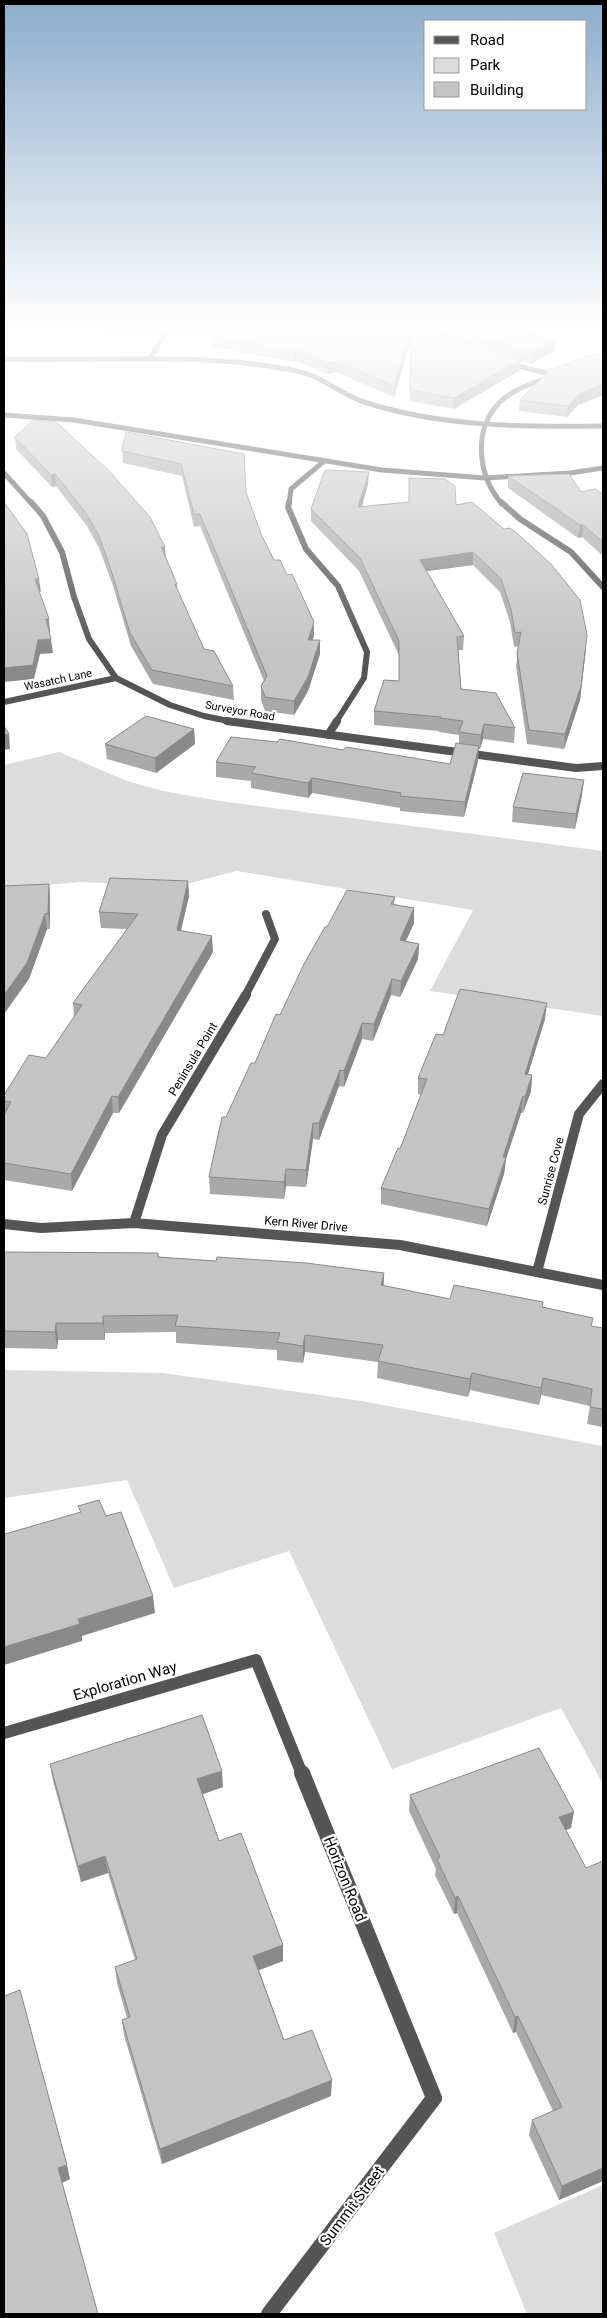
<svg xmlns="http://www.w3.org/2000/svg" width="607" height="2318" viewBox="0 0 607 2318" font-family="Roboto,sans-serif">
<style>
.green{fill:#dcdcdc}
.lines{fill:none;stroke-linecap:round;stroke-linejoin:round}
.minor-far5{stroke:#555;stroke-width:5}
.minor-far4{stroke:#555;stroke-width:6}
.minor-far3{stroke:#555;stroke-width:8}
.minor-far2{stroke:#555;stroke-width:10}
.minor-far1{stroke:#555;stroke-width:12}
.minor{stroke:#555;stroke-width:16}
.tertiary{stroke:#555;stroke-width:5}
.wall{fill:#a9a9a9}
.shaded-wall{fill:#898989}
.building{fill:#c4c4c4;stroke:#898989}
.labels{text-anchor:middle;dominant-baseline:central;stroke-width:4.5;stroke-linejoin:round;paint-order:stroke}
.far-street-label{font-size:11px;fill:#000;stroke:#fff}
.street-label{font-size:12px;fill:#000;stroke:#fff}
.near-street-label{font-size:15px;fill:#000;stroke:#fff}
</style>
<rect width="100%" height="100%" fill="#fff"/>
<path class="green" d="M59,752L127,781L163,791L220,801L603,851V1016L430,991L473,910L237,871L178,886L79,882L4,889V765Z
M4,1370L163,1373L362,1401L603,1446V1784L561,1708L392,1769L289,1551L174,1588L127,1480L4,1498Z
M603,2185V2314H527L494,2233Z"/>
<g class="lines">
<path class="minor-far5" d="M150,359L167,329
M509,364L554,375
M4,473L32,504
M289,504L291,489L323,462
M502,504C478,476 472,430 500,402C513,389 534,383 551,377"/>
<path class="minor-far4" d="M31,502L43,516L62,552L74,597L89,639L116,678L170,705L204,716L233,722
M289,502L288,507L306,549L338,586L367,652L364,678L336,722
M501,502L520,519L571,552L603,587
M4,702L116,678"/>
<path class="minor-far3" d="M227,721L576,768L603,766
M328,735L337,721
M245,996L275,939L266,914"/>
<path class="minor-far2" d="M134,1223L162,1135L246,995
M4,1224L41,1228L134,1223L400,1245L603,1285
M537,1272L579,1114L603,1084"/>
<path class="minor-far1" d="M4,1733L256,1660L302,1774"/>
<path class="minor" d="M269,2314L434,2098L302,1773"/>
<path class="tertiary" d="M4,359C96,362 189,352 280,368C291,369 302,372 313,376C331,384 347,397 367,403C443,427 524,427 603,426
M4,415L74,420L382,470L485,478L570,473L603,468"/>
</g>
<path class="wall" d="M108,329H163L159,334L108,335Z
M169,329H517L555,340L554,351L531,364L521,361L520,370L454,409L410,401L411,347L409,346L394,397L336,372L327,374L297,361L294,362L212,347V336L221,332L169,334Z
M603,355V395L578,405L567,417L519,411L520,400Z
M126,432L246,492L261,534L314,636L312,640H320V654L308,691L294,715L265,711L261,700V686L264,681L200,526L194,527L182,476L123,463L122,451Z
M15,437L166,557L177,584V590L204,649L233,686L234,700L153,684L131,646L113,586L99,548L87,526L56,486L52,487L16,449Z
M508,476L581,492L603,494V556L582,537L578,538L508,488Z
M368,484L362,507L456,505L586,648L580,700L564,749L527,744L516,666L519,646L514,647L510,622L500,592L473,565L427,571L464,636L463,650H458L461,689L515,728L514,743L483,739L480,749H478V761L464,817L400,811V808L312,793L308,798L251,788V781L216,777V762L343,750L450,764L459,744V735L439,732V731L374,725V711L399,681V655L359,571L311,521V509Z
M194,729L195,744L156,773L107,759L105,744Z
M582,795L575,829L512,822L513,807Z
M188,881L189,896L181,931L213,952L119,1113H113L72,1191L4,1180V1095L46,1058L74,1017L73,1003L127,929L101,928L99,912Z
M49,884L50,899V929H47L29,979Z
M395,897L394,905L414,908V923L406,941L419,944L418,959L400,997L391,995L373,1041L362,1039L344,1087L339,1086L319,1140L313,1139L306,1187L286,1186L284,1199L210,1194L209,1177L226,1117L327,927Z
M545,1019L528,1074L532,1075L531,1091L523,1113H521L506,1159L504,1174L487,1226L381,1204V1188L400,1149L421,1095L418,1094V1078L443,1035Z
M4,1252L158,1253L159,1257L384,1273V1286L450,1299L542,1307L592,1327L603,1328V1427L587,1424L590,1406L541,1395L539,1405L470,1390L468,1397L377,1378L378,1362L305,1352L303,1363L277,1360V1350L176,1343V1332L105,1333V1340H58L57,1349L4,1348Z
M50,1764L223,1787L202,1794L219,1841L283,1945V1961L259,1970L284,2040L331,2096L162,2164L124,2035L122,2020L127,2018L117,1983L115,1967L135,1960L108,1873L81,1882L53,1781Z
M410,1795L571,1828L566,1830L603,2181L559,2200L529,2135L532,2120L553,2111L516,2032L513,2033L457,1913L454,1914L435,1875L436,1869L409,1811Z"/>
<path class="shaded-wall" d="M159,329H163L159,334Z
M409,336V346L394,397V386Z
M555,340L554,351L531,364L532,353Z
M297,350V361L294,362V352Z
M521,359L520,370L454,409V398Z
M336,361V372L327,374V363Z
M603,384V395L578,405L567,417L568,406L579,394Z
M369,472L368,484L358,519V507Z
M55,474L56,486L52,487L51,475Z
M580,525H583L582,537L578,538Z
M161,547H165L166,560Z
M473,552V565L420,572V560Z
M35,579H39L41,592H36Z
M46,619H49L50,632H47Z
M314,622V636L308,653V640Z
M51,639L53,653L40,654L34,679L4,682V668L38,640Z
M320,640V654L308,691L294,715V701Z
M586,648L580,700L564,749L565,734Z
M484,724L483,739L480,749L481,735Z
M194,729L195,744L156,773L155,758Z
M9,734L10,749L4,750V735Z
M479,746L478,761L464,817L465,802Z
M312,778V793L308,798V783Z
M584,780L582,795L575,829L576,814Z
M188,881L189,896L177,946V930Z
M49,884L50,899V929L48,913Z
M414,908V923L399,956L400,940Z
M45,914L47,929L29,979L4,1014V995Z
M212,936L213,952L119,1113L118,1097Z
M419,944L418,959L400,997L401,981Z
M392,979L391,995L373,1041L374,1024Z
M547,1003L545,1019L523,1090L525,1074Z
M362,1023V1039L344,1087V1071Z
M340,1070L339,1086L319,1140V1123Z
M532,1075L531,1091L523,1113L525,1097Z
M112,1096L113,1113L72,1191L71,1174Z
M523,1096L521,1113L506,1159L504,1174L487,1226L489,1209L503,1157Z
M313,1123V1139L306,1187V1170Z
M286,1169V1186L284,1199V1182Z
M384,1273L383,1290L381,1285Z
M103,1316L105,1333V1340L103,1323Z
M56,1323L58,1340L57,1349L55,1332Z
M305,1335V1352L303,1363V1346Z
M472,1373L470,1390L468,1397L470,1379Z
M543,1378L541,1395L539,1405L541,1388Z
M153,1596L155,1613L82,1636V1641L4,1665V1647L78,1619Z
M222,1771L223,1787L198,1796L197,1779Z
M574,1812L571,1828L556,1834L559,1817Z
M105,1856L108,1873L81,1882L78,1866Z
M458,1896L457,1913L454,1914L455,1898Z
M283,1945V1961L254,1972L253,1956Z
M518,2016L516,2032L513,2033L515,2017Z
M332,2080L331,2096L162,2164L160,2149Z
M67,2165L70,2179L62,2183L58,2168Z
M603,2168V2181L559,2200L562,2186Z"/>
<path class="building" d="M227,329H423L521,359L454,398L410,390L411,336H409L394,386L336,361L327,363L297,350L294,352L212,336Z
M452,329H517L555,340L532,353Z
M597,353L603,355V384L579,394L568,406L520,400L551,369Z
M33,420L56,422L109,471L150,517L165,547H161L177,584H175L204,649L214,651L233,686L152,670L130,633L112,573L99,536L86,513L55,474L51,475L15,437Z
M126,432L244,454L246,492L261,534L274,560H280L287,575L292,574L314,622L308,640H320L308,677L294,701L265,697L261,686L267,676L200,514H194L181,464L122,451Z
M325,470L369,472L358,507L409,502V478L445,479L455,486L456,505L472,502L504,529L510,528L519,535L551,564L580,600L587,635L581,686L565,734L529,730L517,653L521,632L515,633L511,609L501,579L473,552L420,560L464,636L457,637L461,689L496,693L515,728L484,724L481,735L459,732L463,721L440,718L441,717L374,711L384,680L399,681V641L360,558L311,509Z
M569,474L581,492L595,489L603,494V542L583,525H580L508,476Z
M4,502L27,534L39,579H35L49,619H46L51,639L38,640L33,665L4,668Z
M146,716L194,729L155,758L105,744Z
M4,726L9,734L4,735Z
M231,737L277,742L280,739L343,750L346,747L450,764L456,743L479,746L465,802L400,796L401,793L312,778L308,783L251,773L256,767L216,762Z
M523,773L584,780L576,814L513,807Z
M110,878L188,881L177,930L212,936L118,1097L112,1096L71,1174L4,1163V1115L11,1102L4,1101V1095L29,1055L46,1058L82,1005L73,1003L138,914L99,912Z
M49,884L48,913L45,914L27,963L4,995V886Z
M347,890L395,897L391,904L414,908L400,940L419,944L401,981L392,979L374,1024L362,1023L344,1071L340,1070L319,1123H313L306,1170L286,1169L284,1182L209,1177L222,1117H226L251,1063H255L276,1014L280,1015L305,962L325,927H327Z
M460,989L547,1003L525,1074L532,1075L525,1097L523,1096L503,1157H506L489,1209L381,1188L398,1148L400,1149L427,1079L418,1078L436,1034L443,1035Z
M4,1252L158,1253V1257L216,1261L217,1257L306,1263L384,1273L381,1285L450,1299L454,1285L543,1302L542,1307L593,1318L591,1326L603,1328V1409L590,1407L592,1389L543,1378L541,1388L472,1373L470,1379L378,1361L383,1345L305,1335L303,1346L277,1342L280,1333L175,1326L178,1315L103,1316V1323H56L55,1332L4,1331Z
M99,1500L106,1516L121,1512L153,1596L78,1619L80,1624L4,1647V1532L5,1534L81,1512L78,1506Z
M202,1715L222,1771L197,1779L219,1841L241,1833L283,1945L253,1956L284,2040L312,2030L332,2080L160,2149L122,2020L130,2017L115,1967L137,1959L105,1856L78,1866L50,1764Z
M539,1748L574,1812L559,1817L586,1868L603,1861V2168L562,2186L532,2120L562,2107L518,2016L515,2017L458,1896L455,1898L437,1859L440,1857L410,1795Z
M20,1990L67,2165L58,2168L98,2314H4V1996Z"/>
<linearGradient id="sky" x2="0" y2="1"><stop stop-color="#8cadcc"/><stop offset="0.5" stop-color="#fff"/><stop offset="1" stop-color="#fff" stop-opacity="0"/></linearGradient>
<rect width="607" height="654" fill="url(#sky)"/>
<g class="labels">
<g class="far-street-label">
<text transform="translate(58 680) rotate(-12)">Wasatch Lane</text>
<text transform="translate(240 711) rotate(10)">Surveyor Road</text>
</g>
<g class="street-label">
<text transform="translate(193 1059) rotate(-59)">Peninsula Point</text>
<text transform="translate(551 1171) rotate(-75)">Sunrise Cove</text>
<text transform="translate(306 1224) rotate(5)">Kern River Drive</text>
</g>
<g class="near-street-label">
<text transform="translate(125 1681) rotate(-16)">Exploration Way</text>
<text transform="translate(345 1879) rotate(68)">Horizon Road</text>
<text transform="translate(352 2206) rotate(-53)">Summit Street</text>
</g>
</g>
<rect width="607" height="2318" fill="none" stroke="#000000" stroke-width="10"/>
<rect x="424" y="20" width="162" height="90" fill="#ffffff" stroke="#999999"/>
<rect x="434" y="36" width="25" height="8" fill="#555555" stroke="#999999"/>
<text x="470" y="45" font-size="15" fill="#000000">Road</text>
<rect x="434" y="58" width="25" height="15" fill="#dcdcdc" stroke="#999999"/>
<text x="470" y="70" font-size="15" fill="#000000">Park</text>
<rect x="434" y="82" width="25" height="15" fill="#c4c4c4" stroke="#999999"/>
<text x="470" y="95" font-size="15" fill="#000000">Building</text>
</svg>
